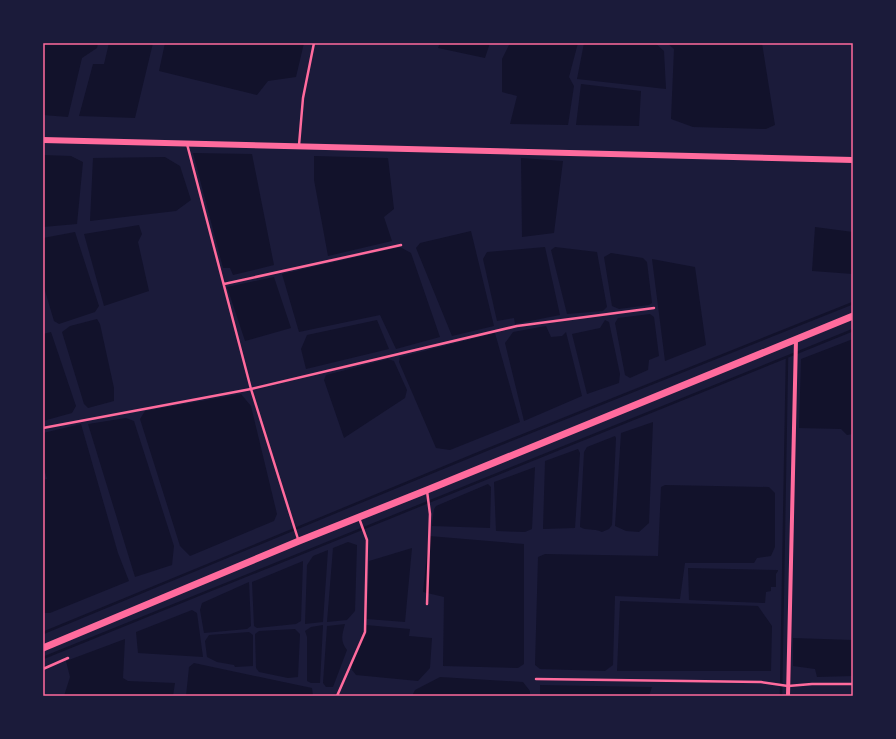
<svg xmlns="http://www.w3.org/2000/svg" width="896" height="739" viewBox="0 0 896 739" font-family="Rubik,sans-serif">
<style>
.water{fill:#12122b}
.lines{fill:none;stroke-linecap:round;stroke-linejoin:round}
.stream{stroke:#12122b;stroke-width:2.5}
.service{stroke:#ff6b9d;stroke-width:2.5}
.minor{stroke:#ff6b9d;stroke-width:4}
.tertiary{stroke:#ff6b9d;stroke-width:6}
.secondary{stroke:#ff6b9d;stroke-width:7}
.neatline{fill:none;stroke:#ff6b9d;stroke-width:1.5}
</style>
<rect width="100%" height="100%" fill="#1b1b3a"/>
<path class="water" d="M43,43H98L97,48L82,58L68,117L43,115Z
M109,43H153L135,118L79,116L93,64H104Z
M165,43H304L296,77L268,81L257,95L159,71Z
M440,43H490L485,58L438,48Z
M510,43H578L569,77L574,86L568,125L510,124L517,96L502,92V59Z
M584,43H655L664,51L666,89L577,79Z
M667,43H762L775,125L766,129L693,127L671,119L674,49Z
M581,84L641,91L639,126L576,125Z
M193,153L252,154L274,265L233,275L230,268H223Z
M43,155L71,156L83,162L77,224L43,227Z
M314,156L388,158L394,209L384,217L392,241L328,256L314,180Z
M165,157L180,166L191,200L176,211L90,221L93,158Z
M521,158L563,161L554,233L522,237Z
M139,225L142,234L138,242L149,291L104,306L84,234Z
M815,227L853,232V274L812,271Z
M471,231L494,326L452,336L416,248L420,243Z
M75,232L99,306L95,312L59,324L54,321L43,284V238Z
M400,247L411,253L440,337L396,349L380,315L299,332L282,274Z
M545,247L560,315L515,324L514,318L497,321L483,259L487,252Z
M555,247L597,252L607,307L603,311L567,314L551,250Z
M611,253L643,258L647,262L652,303L649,305L619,309L612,306L604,257Z
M652,259L695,267L706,345L665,361Z
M274,277L291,328L245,341L227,287Z
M650,314L654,317L659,356L649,360L648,370L630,378L625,375L615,323L618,318Z
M97,319L100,324L114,388V401L88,408L84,404L62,332L70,326Z
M377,320L389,349L306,369L301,349L307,335Z
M605,320L609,322L620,374L619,383L587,394L572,334L600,328Z
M546,326L551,337L562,336L566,332L582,396L524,421L505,343L513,332Z
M51,332L76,406L72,413L43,421V334Z
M495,333L520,422L450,450L436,448L399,362L400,357Z
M853,339V434L847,435L841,429L799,428L801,359Z
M388,359L394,361L407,390L405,398L344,438L324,380L326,375Z
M241,394L251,406L277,514L274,521L190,556L180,546L140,419L145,411Z
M126,418L134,421L174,546L172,565L135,577L88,424Z
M653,422L649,523L639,532L626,531L615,526L621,433Z
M81,424L118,553L129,581L50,613H43V480L47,479L43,465V433Z
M615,436L616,438L612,525L609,529L602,532C593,528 587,531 580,527L584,452L587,447Z
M578,449L580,453L575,528L543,529L545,461Z
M535,467L532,529L525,532L496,531L494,482Z
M488,484L491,487L490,528L432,526L434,509L436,506Z
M665,485L769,487L775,493V547L771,556L757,558L754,563H685L680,599L615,596L613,665L605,671L540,669L535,665L538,557L545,554L658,556L661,487Z
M429,536L524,544V664L518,668L443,666L444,597L423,592Z
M348,542L357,545L355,611L347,620L327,622L333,548Z
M412,548L405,622L367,619L369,561Z
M328,550L323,622L305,624L307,565L313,556Z
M303,561L301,621L296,624L257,628L254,626L252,582Z
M688,568L778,570V571L776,574V587H771V591L766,592L765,603L689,600Z
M249,582L251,626L247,629L204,633L200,610L202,603Z
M620,601L758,606L772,626L771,671H617Z
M192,610L197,613L203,657L138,653L136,632Z
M345,624C342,635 340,641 347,650L333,687H326L323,683L327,626Z
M323,625L320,683H311L307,681V637L305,631L311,627Z
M366,625L410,629L409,636L432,638L430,668L418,681L356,675L352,670L351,664Z
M295,629L300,634L298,677L288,678L259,672L256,668L255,634L259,631Z
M249,632L253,635V666L235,667L234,665L217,662L207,657L205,641L209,635Z
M793,638L853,640V676L817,677L815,669L793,666Z
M125,639L123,678L128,681L175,683L173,696H64L70,677L66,661Z
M194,663L312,688L313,696H186L189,667Z
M440,677L523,682L530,691V696H412L415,690Z
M540,685L652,687L649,696H540Z"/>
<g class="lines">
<path class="stream" d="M43,633L486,450L853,303
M43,658L853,330
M781,696L787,357"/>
<path class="service" d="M187,144L251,389L298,539
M299,145L303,98L314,43
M224,284L401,245
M43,428L251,389L517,326L654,308
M427,604L430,514L427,491
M43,669L68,658
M536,679L761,682L788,686L812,684H853
M337,696L365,632L367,540L359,518"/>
<path class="minor" d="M788,696L796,339"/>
<path class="tertiary" d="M43,140L853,160"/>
<path class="secondary" d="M43,648L299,541L427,490L853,316"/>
</g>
<rect width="896" height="739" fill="none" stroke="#1b1b3a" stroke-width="88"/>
<rect x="44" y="44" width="808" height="651" class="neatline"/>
</svg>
